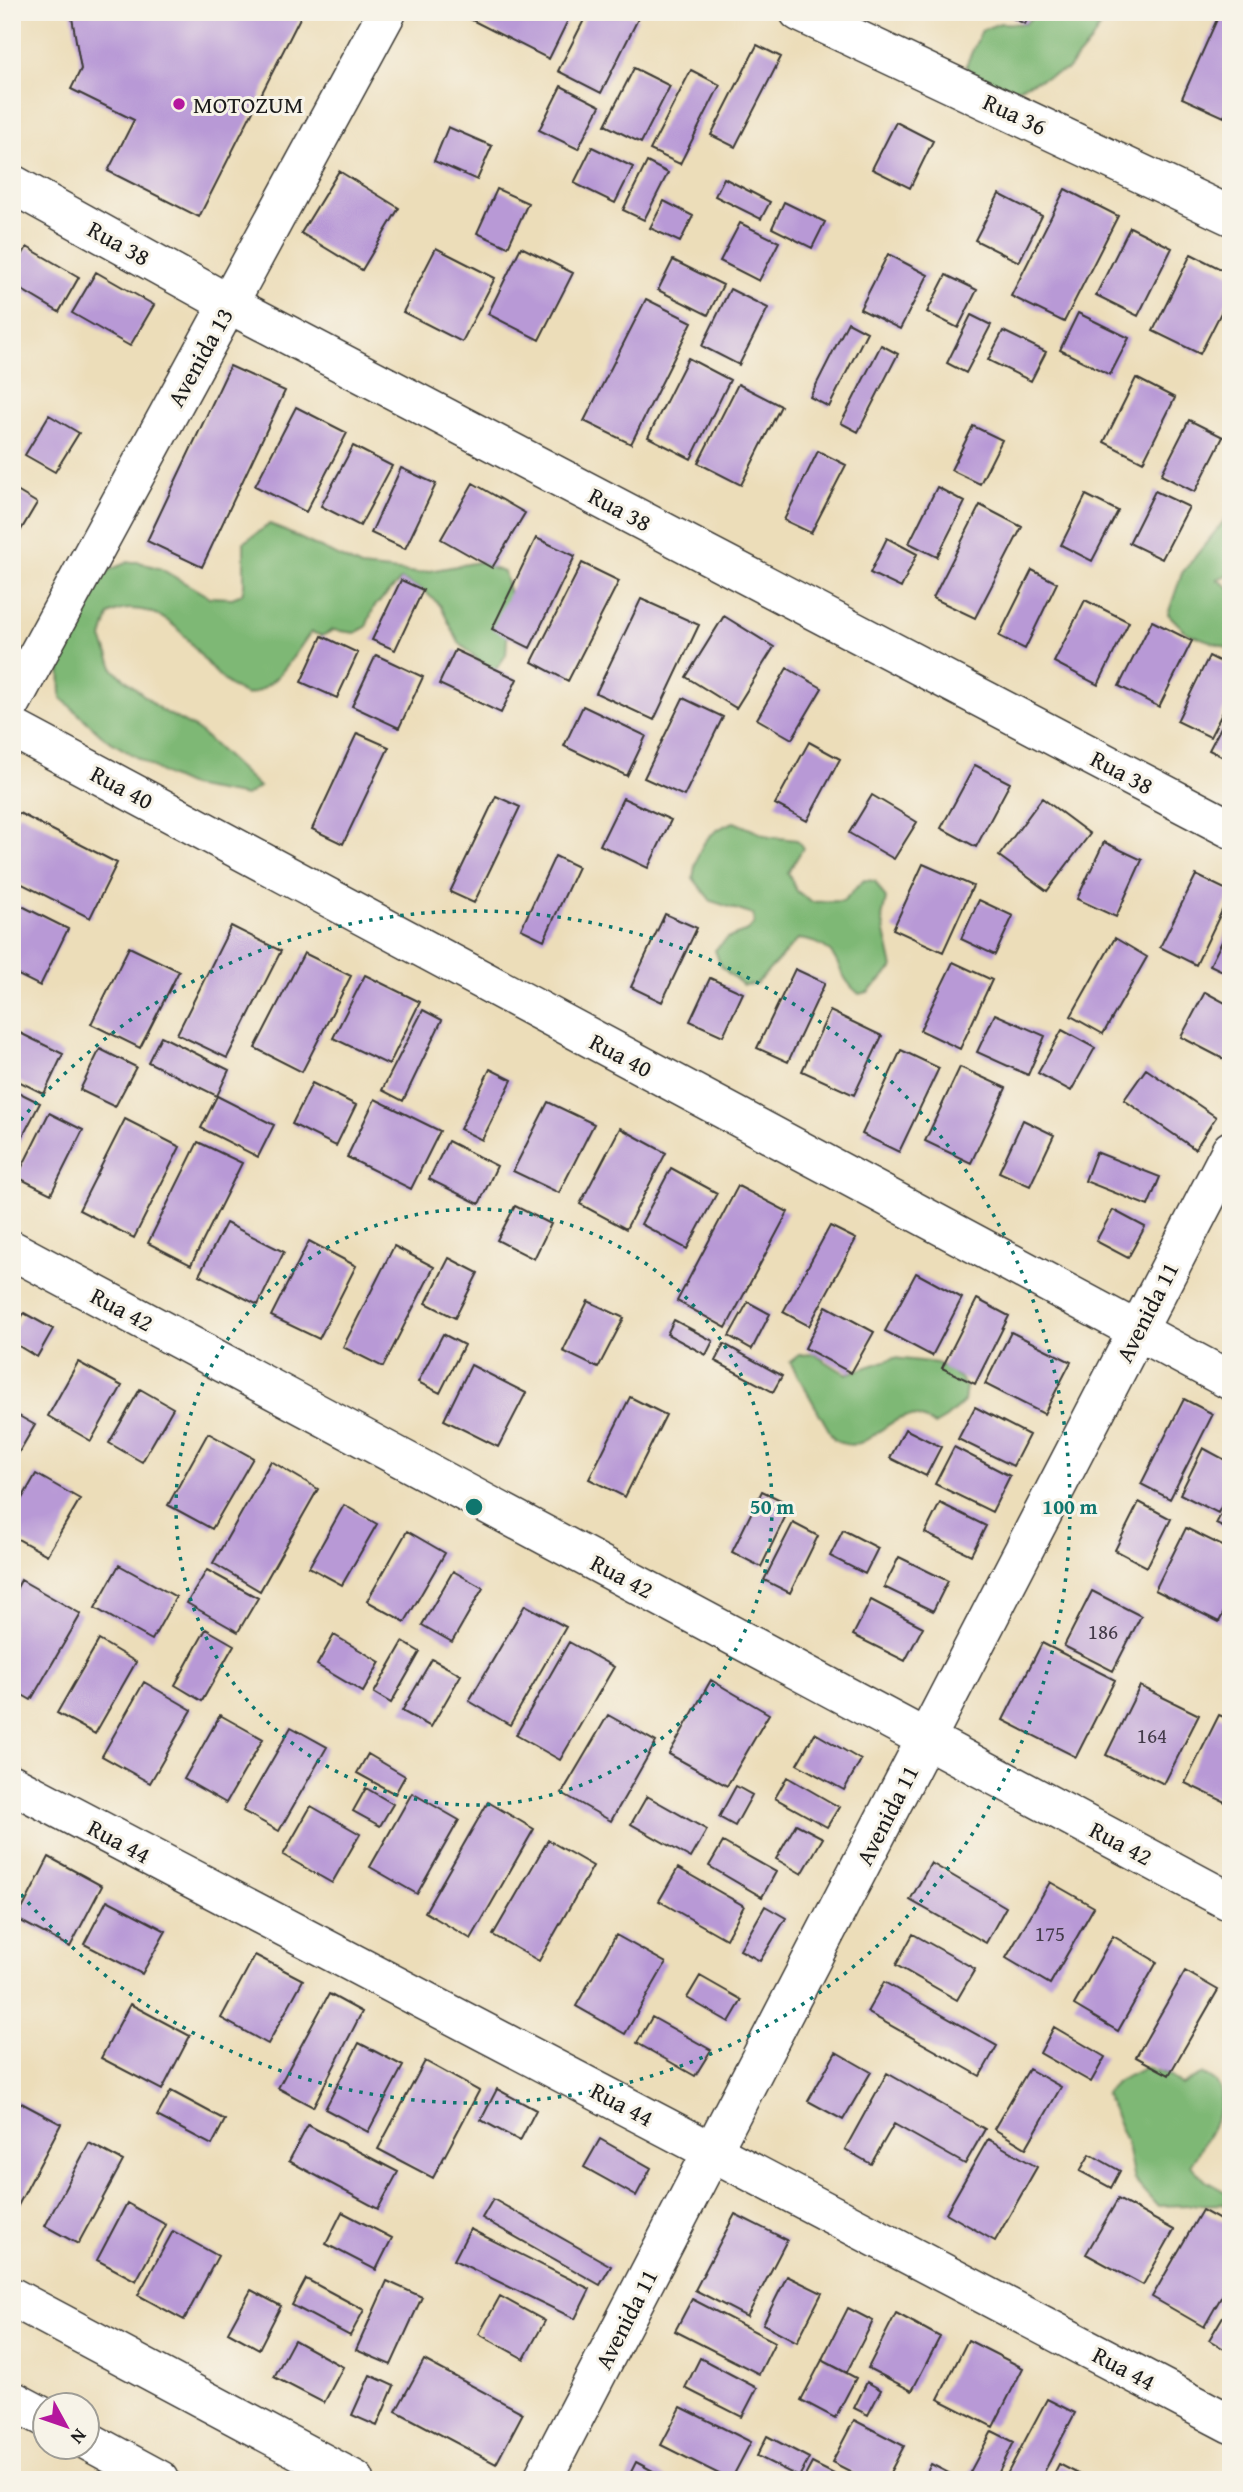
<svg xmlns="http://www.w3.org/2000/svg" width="1243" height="2492" viewBox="0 0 1243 2492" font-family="'Gentium Book Plus',serif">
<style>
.forest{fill:#7eb875;stroke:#4d6a48;stroke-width:2}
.building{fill:#b899d6}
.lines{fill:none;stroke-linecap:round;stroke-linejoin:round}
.minor-casing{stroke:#3b3934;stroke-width:41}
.minor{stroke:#fff;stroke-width:38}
.ring{fill:none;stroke:#0f766e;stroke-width:3.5;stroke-dasharray:3.5 7}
.poi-dot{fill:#b5179e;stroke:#f7f3e8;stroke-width:2.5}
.labels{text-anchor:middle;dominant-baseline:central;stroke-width:6;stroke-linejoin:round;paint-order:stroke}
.number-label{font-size:21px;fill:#433b4a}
.poi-label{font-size:24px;fill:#1c1c1c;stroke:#f7f3e8;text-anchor:start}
.street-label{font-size:24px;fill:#1c1c1c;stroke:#f7f3e8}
.centre{fill:#0f766e;stroke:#f7f3e8;stroke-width:3.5}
.ring-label{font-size:21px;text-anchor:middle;font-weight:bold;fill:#0f766e;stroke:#f7f3e8;stroke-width:6;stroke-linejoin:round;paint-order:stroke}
</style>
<rect width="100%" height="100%" fill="#f7f3e8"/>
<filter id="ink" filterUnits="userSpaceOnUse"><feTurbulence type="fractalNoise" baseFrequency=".0143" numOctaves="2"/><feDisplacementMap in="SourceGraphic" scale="14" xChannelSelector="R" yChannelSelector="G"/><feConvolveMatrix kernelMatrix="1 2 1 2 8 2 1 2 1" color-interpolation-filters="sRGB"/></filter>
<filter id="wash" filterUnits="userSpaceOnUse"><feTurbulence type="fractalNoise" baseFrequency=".00686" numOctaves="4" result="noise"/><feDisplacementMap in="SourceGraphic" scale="28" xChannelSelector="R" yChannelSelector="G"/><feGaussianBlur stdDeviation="1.57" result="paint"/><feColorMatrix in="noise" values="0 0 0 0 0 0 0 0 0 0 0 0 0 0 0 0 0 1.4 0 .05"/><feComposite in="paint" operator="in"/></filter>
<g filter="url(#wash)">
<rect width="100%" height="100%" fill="#ecddb9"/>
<path class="forest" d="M1037,12H1108L1091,42L1067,70L1003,93L973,82L966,65L982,30L1000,23L1025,24Z
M1231,512V574L1217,579L1231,589V649L1187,633L1168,614L1182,573Z
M270,524L361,567L418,573L484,561L492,568L504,572L510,594L506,655L493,673L459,643L440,605L423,590L401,580L374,607L366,627L355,633L333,630L322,636L311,632C293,656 276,689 246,695C239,691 232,688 227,683C198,661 185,621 146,611C131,608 122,608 109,615L102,638L114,670L161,710L198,730L259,787L246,796L190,786L168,776L106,739L61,698L60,655L74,614L79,603L109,570L128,562H139L161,569L209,597L232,598L242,594L244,585V542Z
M734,822L769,837L797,840L803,848L788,873L797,891L811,902L843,901L864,880L875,881L886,899L882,918L893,968L868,992L859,994C830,971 847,945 798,939L756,984L743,985L721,967L715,950L728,938L748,931L754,923L753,915L711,901L693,878C697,849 705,832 734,822Z
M814,1354L846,1374L894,1358L937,1363L960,1378L966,1387L964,1402L946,1418L934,1425C890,1392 872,1465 834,1439L790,1362L799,1355Z
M1146,2067L1169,2075L1181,2085L1203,2074C1207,2077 1213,2080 1217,2084C1234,2102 1200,2148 1190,2165L1206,2181L1231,2195V2207L1223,2204L1157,2206L1134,2180L1126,2141L1105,2093L1116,2082Z"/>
<g id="blocks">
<path class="building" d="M71,12H303L199,217L108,171L134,120L71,89L81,69Z
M456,12H572L549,59Z
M588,12H625L638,19L601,93L558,71Z
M1000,12H1031L1025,24Z
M1218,17L1231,23V103L1224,117L1182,98Z
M757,45L781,57L735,147L711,135Z
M634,68L670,86L641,143L605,125Z
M691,70L720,85L680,164L650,150Z
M561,86L600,106L578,149L539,130Z
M896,122L933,141L910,188L872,169Z
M448,127L492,146L477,180L434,161Z
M592,147L633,167L615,203L574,183Z
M647,162L668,173L644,220L623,210Z
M339,171L399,208L362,270L301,233Z
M724,178L770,202L761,219L715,196Z
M497,189L528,203L508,247L477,233Z
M1065,189L1118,216L1064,322L1011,296Z
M999,194L1042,216L1019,262L975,240Z
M664,201L693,216L680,242L650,228Z
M784,202L825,222L812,248L772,228Z
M740,223L779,242L759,281L720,261Z
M1130,227L1172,248L1138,316L1096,295Z
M27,247L79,277L59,312L12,284V272Z
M521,247L573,273L539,340L488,314Z
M436,248L495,278L462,342L403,312Z
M888,254L928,275L900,329L860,309Z
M1191,254L1231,274V293L1200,354L1153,331Z
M673,260L723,285L708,315L658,290Z
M96,272L154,305L130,346L72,313Z
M946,275L977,290L958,328L927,312Z
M730,289L768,308L739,365L702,346Z
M646,299L692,322L631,444L584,421Z
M1078,313L1129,338L1110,375L1060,350Z
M971,315L991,325L966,373L947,363Z
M848,322L867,332L829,407L810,397Z
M1003,331L1046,352L1031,381L988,360Z
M881,345L898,354L858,432L841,423Z
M688,358L730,380L691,459L648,437Z
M230,366L285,391L202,567L147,541Z
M1136,378L1175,398L1143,462L1104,442Z
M738,384L781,406L741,485L698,463Z
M296,407L347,433L306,512L255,486Z
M49,415L79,433L55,472L25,455Z
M1189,420L1223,437L1195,492L1161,475Z
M973,426L1002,440L980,484L951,470Z
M353,446L392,466L360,526L321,506Z
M818,451L846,465L811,533L784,520Z
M401,468L436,484L405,549L371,533Z
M473,483L525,513L492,568L441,539Z
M937,487L965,502L937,557L909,543Z
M12,488L37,503L12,545Z
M1155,491L1189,507L1162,559L1129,543Z
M1086,495L1118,511L1092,561L1061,545Z
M980,505L1022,527L975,618L933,598Z
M536,538L575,556L530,648L492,629Z
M887,538L917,554L901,588L870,573Z
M582,563L619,581L568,681L532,662Z
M1032,570L1057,583L1025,649L999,636Z
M401,580L423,590L395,650L372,640Z
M641,599L699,625L654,720L596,693Z
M1085,600L1129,622L1098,685L1054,662Z
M724,616L774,647L736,708L686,677Z
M1152,621L1192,641L1159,707L1119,686Z
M322,636L358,653L337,698L301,682Z
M455,650L517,679L501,713L439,684Z
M376,655L423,677L399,728L352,706Z
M1209,656L1231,667V696L1210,737L1177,721Z
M787,668L822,688L792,739L757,719Z
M683,698L723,717L684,796L644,778Z
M583,706L646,736L627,776L564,746Z
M1231,708V761L1209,750Z
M357,733L389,747L343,844L312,829Z
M809,742L840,759L807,821L775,804Z
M975,765L1010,783L976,847L941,828Z
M872,795L917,822L894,859L849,833Z
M496,796L520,807L474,903L450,892Z
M623,798L671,820L648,868L600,845Z
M1042,798L1090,834L1047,891L999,856Z
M19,813L117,863L90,918L12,879V827Z
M1104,842L1142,860L1116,917L1077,899Z
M555,856L578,867L544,940L521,929Z
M923,864L973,886L943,952L893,929Z
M1196,875L1231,892L1196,965L1160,947Z
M979,900L1013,916L995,955L961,939Z
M12,901L68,929L40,986L12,972Z
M665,914L697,928L662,1002L631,987Z
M1231,924V975L1210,965Z
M231,926L281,951L227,1058L177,1034Z
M1115,938L1147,957L1103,1034L1071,1016Z
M129,947L179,971L140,1048L91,1024Z
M304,953L351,976L302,1072L255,1048Z
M953,962L992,980L960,1049L920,1030Z
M795,969L825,983L788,1062L757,1048Z
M365,975L420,1002L389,1065L333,1038Z
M710,978L743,993L723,1036L690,1021Z
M1205,992L1231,1006V1063L1181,1037Z
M423,1010L442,1020L403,1101L382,1090Z
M830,1011L882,1036L854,1095L802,1071Z
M995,1014L1045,1036L1028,1075L977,1052Z
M1062,1030L1095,1048L1071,1091L1038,1073Z
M20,1033L63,1054L44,1094L12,1078V1049Z
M161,1036L229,1070L217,1096L148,1062Z
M100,1049L136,1067L115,1107L80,1090Z
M901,1050L939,1068L899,1152L862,1134Z
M960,1067L1006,1088L971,1163L925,1141Z
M490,1069L512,1080L482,1140L460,1129Z
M1146,1069L1216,1117L1195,1149L1124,1100Z
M312,1083L356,1105L336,1146L292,1124Z
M12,1089L40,1103L12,1157Z
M217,1096L274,1125L258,1157L201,1128Z
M375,1099L440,1131L411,1189L347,1157Z
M548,1102L594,1124L559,1193L513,1171Z
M49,1113L83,1130L51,1194L17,1177Z
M125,1119L180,1147L134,1238L79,1210Z
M1023,1120L1054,1135L1030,1186L999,1172Z
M620,1128L666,1153L626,1229L580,1204Z
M448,1141L497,1166L479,1204L429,1179Z
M198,1142L242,1163L191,1265L148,1243Z
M1096,1152L1160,1177L1148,1206L1085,1181Z
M671,1168L717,1193L687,1249L641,1224Z
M738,1186L788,1212L726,1328L677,1301Z
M515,1206L551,1224L534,1259L497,1240Z
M1113,1210L1145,1227L1128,1258L1096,1241Z
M226,1223L284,1252L258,1305L199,1275Z
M830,1226L856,1239L809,1326L783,1312Z
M309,1241L356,1266L319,1339L271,1316Z
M394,1246L434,1267L383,1367L343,1347Z
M449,1258L478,1273L455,1318L426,1303Z
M916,1273L962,1298L932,1356L885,1331Z
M977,1299L1009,1316L975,1384L942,1368Z
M588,1301L624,1318L598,1368L563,1351Z
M748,1302L770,1314L752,1349L729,1336Z
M826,1306L874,1332L851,1373L805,1348Z
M24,1313L53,1329L37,1357L12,1342V1334Z
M674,1320L713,1341L706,1355L667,1334Z
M1011,1332L1071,1362L1044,1414L985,1384Z
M443,1334L464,1345L440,1393L418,1382Z
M724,1344L782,1376L773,1392L715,1361Z
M78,1362L122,1386L91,1441L48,1416Z
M471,1365L526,1393L498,1447L444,1420Z
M140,1389L173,1408L142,1462L109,1443Z
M630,1397L666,1415L625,1497L589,1479Z
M1184,1399L1213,1414L1170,1499L1141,1484Z
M975,1407L1029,1435L1013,1466L958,1439Z
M12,1412L35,1425L12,1464Z
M905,1429L941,1447L926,1476L890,1458Z
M208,1433L253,1458L212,1529L168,1505Z
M954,1447L1010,1476L992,1512L935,1484Z
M1203,1448L1231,1463V1487L1218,1513L1180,1494Z
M271,1461L318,1489L260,1591L213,1563Z
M36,1474L80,1499L47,1555L12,1536V1516Z
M762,1491L791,1505L761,1567L732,1552Z
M1231,1494V1531L1216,1524Z
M1139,1502L1171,1519L1147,1567L1115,1550Z
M940,1503L986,1526L971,1555L925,1533Z
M344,1505L377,1524L342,1585L309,1567Z
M793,1523L818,1536L790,1593L764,1580Z
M1186,1528L1231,1550V1598L1219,1622L1155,1590Z
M843,1530L878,1548L865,1574L830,1556Z
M407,1531L445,1553L405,1622L367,1601Z
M899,1557L948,1581L933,1611L884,1587Z
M119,1565L176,1597L152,1640L95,1608Z
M207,1570L258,1598L238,1632L187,1603Z
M453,1571L483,1588L452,1642L422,1625Z
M21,1580L81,1614L31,1700L12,1689V1597Z
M1092,1591L1141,1616L1113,1671L1064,1646Z
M871,1600L923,1627L905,1661L853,1635Z
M525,1605L566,1627L510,1725L469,1701Z
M206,1629L234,1645L202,1701L175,1685Z
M334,1635L380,1662L363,1692L317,1665Z
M99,1640L136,1662L95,1734L57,1713Z
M403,1642L420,1652L391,1703L374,1693Z
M569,1642L614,1667L560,1760L516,1735Z
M1042,1643L1115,1680L1076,1757L1003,1720Z
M432,1659L461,1675L431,1727L402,1711Z
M711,1680L769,1714L727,1786L669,1754Z
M144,1682L192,1710L150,1783L102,1756Z
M1140,1686L1199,1715L1164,1784L1106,1755Z
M220,1715L263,1739L226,1803L184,1779Z
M608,1715L656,1742L611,1821L562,1793Z
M1219,1715L1231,1720V1805L1185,1783Z
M291,1727L327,1747L279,1831L243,1811Z
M815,1733L861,1760L844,1790L797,1764Z
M368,1754L405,1776L395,1794L357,1773Z
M787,1777L839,1807L827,1827L775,1798Z
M736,1786L752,1795L735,1826L719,1817Z
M366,1788L393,1804L380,1826L353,1811Z
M412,1793L459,1820L417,1894L370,1867Z
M647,1796L707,1830L691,1858L631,1824Z
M488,1802L534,1829L471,1939L425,1912Z
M311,1806L360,1834L332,1883L283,1855Z
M796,1824L823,1838L802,1874L776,1859Z
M548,1840L593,1866L539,1961L493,1935Z
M723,1842L776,1872L762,1897L709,1866Z
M49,1857L102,1886L70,1947L17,1919Z
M931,1863L1006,1907L986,1943L910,1900Z
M678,1868L744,1906L726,1939L659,1901Z
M1050,1882L1094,1907L1050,1984L1006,1958Z
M107,1900L166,1931L142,1974L84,1944Z
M765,1906L786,1918L760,1961L740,1950Z
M913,1934L975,1969L957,2000L896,1965Z
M616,1935L666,1963L625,2034L576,2006Z
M1113,1936L1157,1962L1118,2031L1074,2005Z
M255,1955L303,1980L268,2044L221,2018Z
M1185,1971L1218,1990L1169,2075L1136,2057Z
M700,1976L742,2000L729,2022L687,1998Z
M884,1982L997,2046L980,2076L867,2012Z
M329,1994L362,2012L313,2107L278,2088Z
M130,2004L190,2036L162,2090L101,2058Z
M652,2017L711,2050L695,2076L637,2043Z
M1054,2027L1105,2057L1091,2082L1040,2053Z
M359,2043L403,2066L368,2132L325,2109Z
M836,2052L871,2072L843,2120L808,2101Z
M425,2061L479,2091L433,2178L378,2149Z
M1029,2069L1061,2087L1026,2148L994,2129Z
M887,2073L985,2129L965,2164L894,2124L871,2164L845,2149Z
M497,2089L536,2110L520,2141L481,2120Z
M171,2091L225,2120L212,2145L157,2116Z
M12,2098L61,2124L12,2217Z
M308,2125L398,2172L378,2209L289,2161Z
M600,2139L651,2168L636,2196L584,2167Z
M988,2139L1037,2167L995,2241L946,2213Z
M89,2143L123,2161L78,2244L45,2226Z
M1090,2154L1120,2171L1111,2188L1080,2171Z
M493,2199L611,2266L600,2285L482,2218Z
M1118,2199L1174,2230L1143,2285L1086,2254Z
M127,2203L166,2225L136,2281L97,2260Z
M1202,2210L1231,2226V2280L1204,2327L1152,2297Z
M342,2212L392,2238L376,2270L326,2244Z
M735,2214L787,2240L747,2317L695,2290Z
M470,2229L590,2289L575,2319L454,2260Z
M173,2231L218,2256L184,2320L138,2295Z
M787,2276L822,2293L797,2342L763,2324Z
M306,2279L364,2310L350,2336L292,2305Z
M387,2281L422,2297L391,2365L356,2350Z
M251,2290L281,2306L259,2349L228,2332Z
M500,2296L545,2321L524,2359L479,2334Z
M692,2299L775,2342L759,2374L675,2331Z
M1231,2303V2353L1209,2340Z
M848,2308L873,2321L847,2372L822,2359Z
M896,2313L940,2337L912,2391L868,2368Z
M294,2340L343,2367L324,2403L274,2377Z
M968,2340L1023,2368L993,2427L938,2399Z
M700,2358L757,2388L742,2417L685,2388Z
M424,2360L523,2413L496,2464L396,2411Z
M822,2360L856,2378L835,2418L801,2400Z
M370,2375L394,2386L377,2426L352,2415Z
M867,2382L881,2390L868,2415L854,2408Z
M1047,2399L1075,2413L1040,2480H1013L1006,2476Z
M681,2407L751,2442L731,2480L661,2445Z
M854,2420L904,2446L886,2480H867L832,2462Z
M992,2431L1014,2442L995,2480H985L970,2472Z
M767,2436L809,2458L799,2477L757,2456Z
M636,2462L666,2478L665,2480H627Z
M812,2463L842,2478L841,2480H803Z
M931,2464L962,2480H923Z
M1059,2464L1090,2480H1051Z"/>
</g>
</g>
<g filter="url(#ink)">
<use href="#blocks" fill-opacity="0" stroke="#3b3934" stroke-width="2"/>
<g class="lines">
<g class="minor-casing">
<path id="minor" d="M799,12L1231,216
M12,184L229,304L1231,829
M12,702L387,12
M12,728L1231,1381
M12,1250L1231,1902
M12,1784L1231,2424
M12,2297L355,2480
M12,2400L46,2418
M88,2441L160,2480
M542,2480L1231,1150"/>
</g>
<use href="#minor" class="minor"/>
</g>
</g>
<g class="ring">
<circle cx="474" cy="1507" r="298"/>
<path d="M14 1128A596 596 0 1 1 14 1886"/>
</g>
<circle class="poi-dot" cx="179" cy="104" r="7"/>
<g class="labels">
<g class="number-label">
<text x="1103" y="1631">186</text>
<text x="1152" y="1735">164</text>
<text x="1050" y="1933">175</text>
</g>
<g class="poi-label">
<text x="193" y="104">MOTOZUM</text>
</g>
<g class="street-label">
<text transform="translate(1015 114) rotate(25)">Rua 36</text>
<text transform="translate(119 243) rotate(29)">Rua 38</text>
<text transform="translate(200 357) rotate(-61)">Avenida 13</text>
<text transform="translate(620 509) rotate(28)">Rua 38</text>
<text transform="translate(1122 772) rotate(28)">Rua 38</text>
<text transform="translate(122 787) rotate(28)">Rua 40</text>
<text transform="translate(621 1055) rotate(28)">Rua 40</text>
<text transform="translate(122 1309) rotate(28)">Rua 42</text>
<text transform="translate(1147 1312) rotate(-63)">Avenida 11</text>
<text transform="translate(622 1576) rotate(28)">Rua 42</text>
<text transform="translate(887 1815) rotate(-63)">Avenida 11</text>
<text transform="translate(119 1841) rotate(28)">Rua 44</text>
<text transform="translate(1121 1843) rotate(28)">Rua 42</text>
<text transform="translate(622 2104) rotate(28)">Rua 44</text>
<text transform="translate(626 2319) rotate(-63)">Avenida 11</text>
<text transform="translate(1124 2368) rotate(28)">Rua 44</text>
</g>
</g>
<circle cx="474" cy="1507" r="10" class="centre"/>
<g class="ring-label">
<text x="772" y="1514">50 m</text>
<text x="1070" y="1514">100 m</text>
</g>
<rect width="1243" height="2492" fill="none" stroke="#f7f3e8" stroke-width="42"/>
<g transform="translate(66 2426) rotate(130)"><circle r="33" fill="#f7f3e8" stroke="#9f9d96" stroke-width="2"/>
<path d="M0-5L12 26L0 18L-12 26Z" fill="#b5179e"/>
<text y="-10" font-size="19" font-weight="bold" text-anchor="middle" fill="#1c1c1c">N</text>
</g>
</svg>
